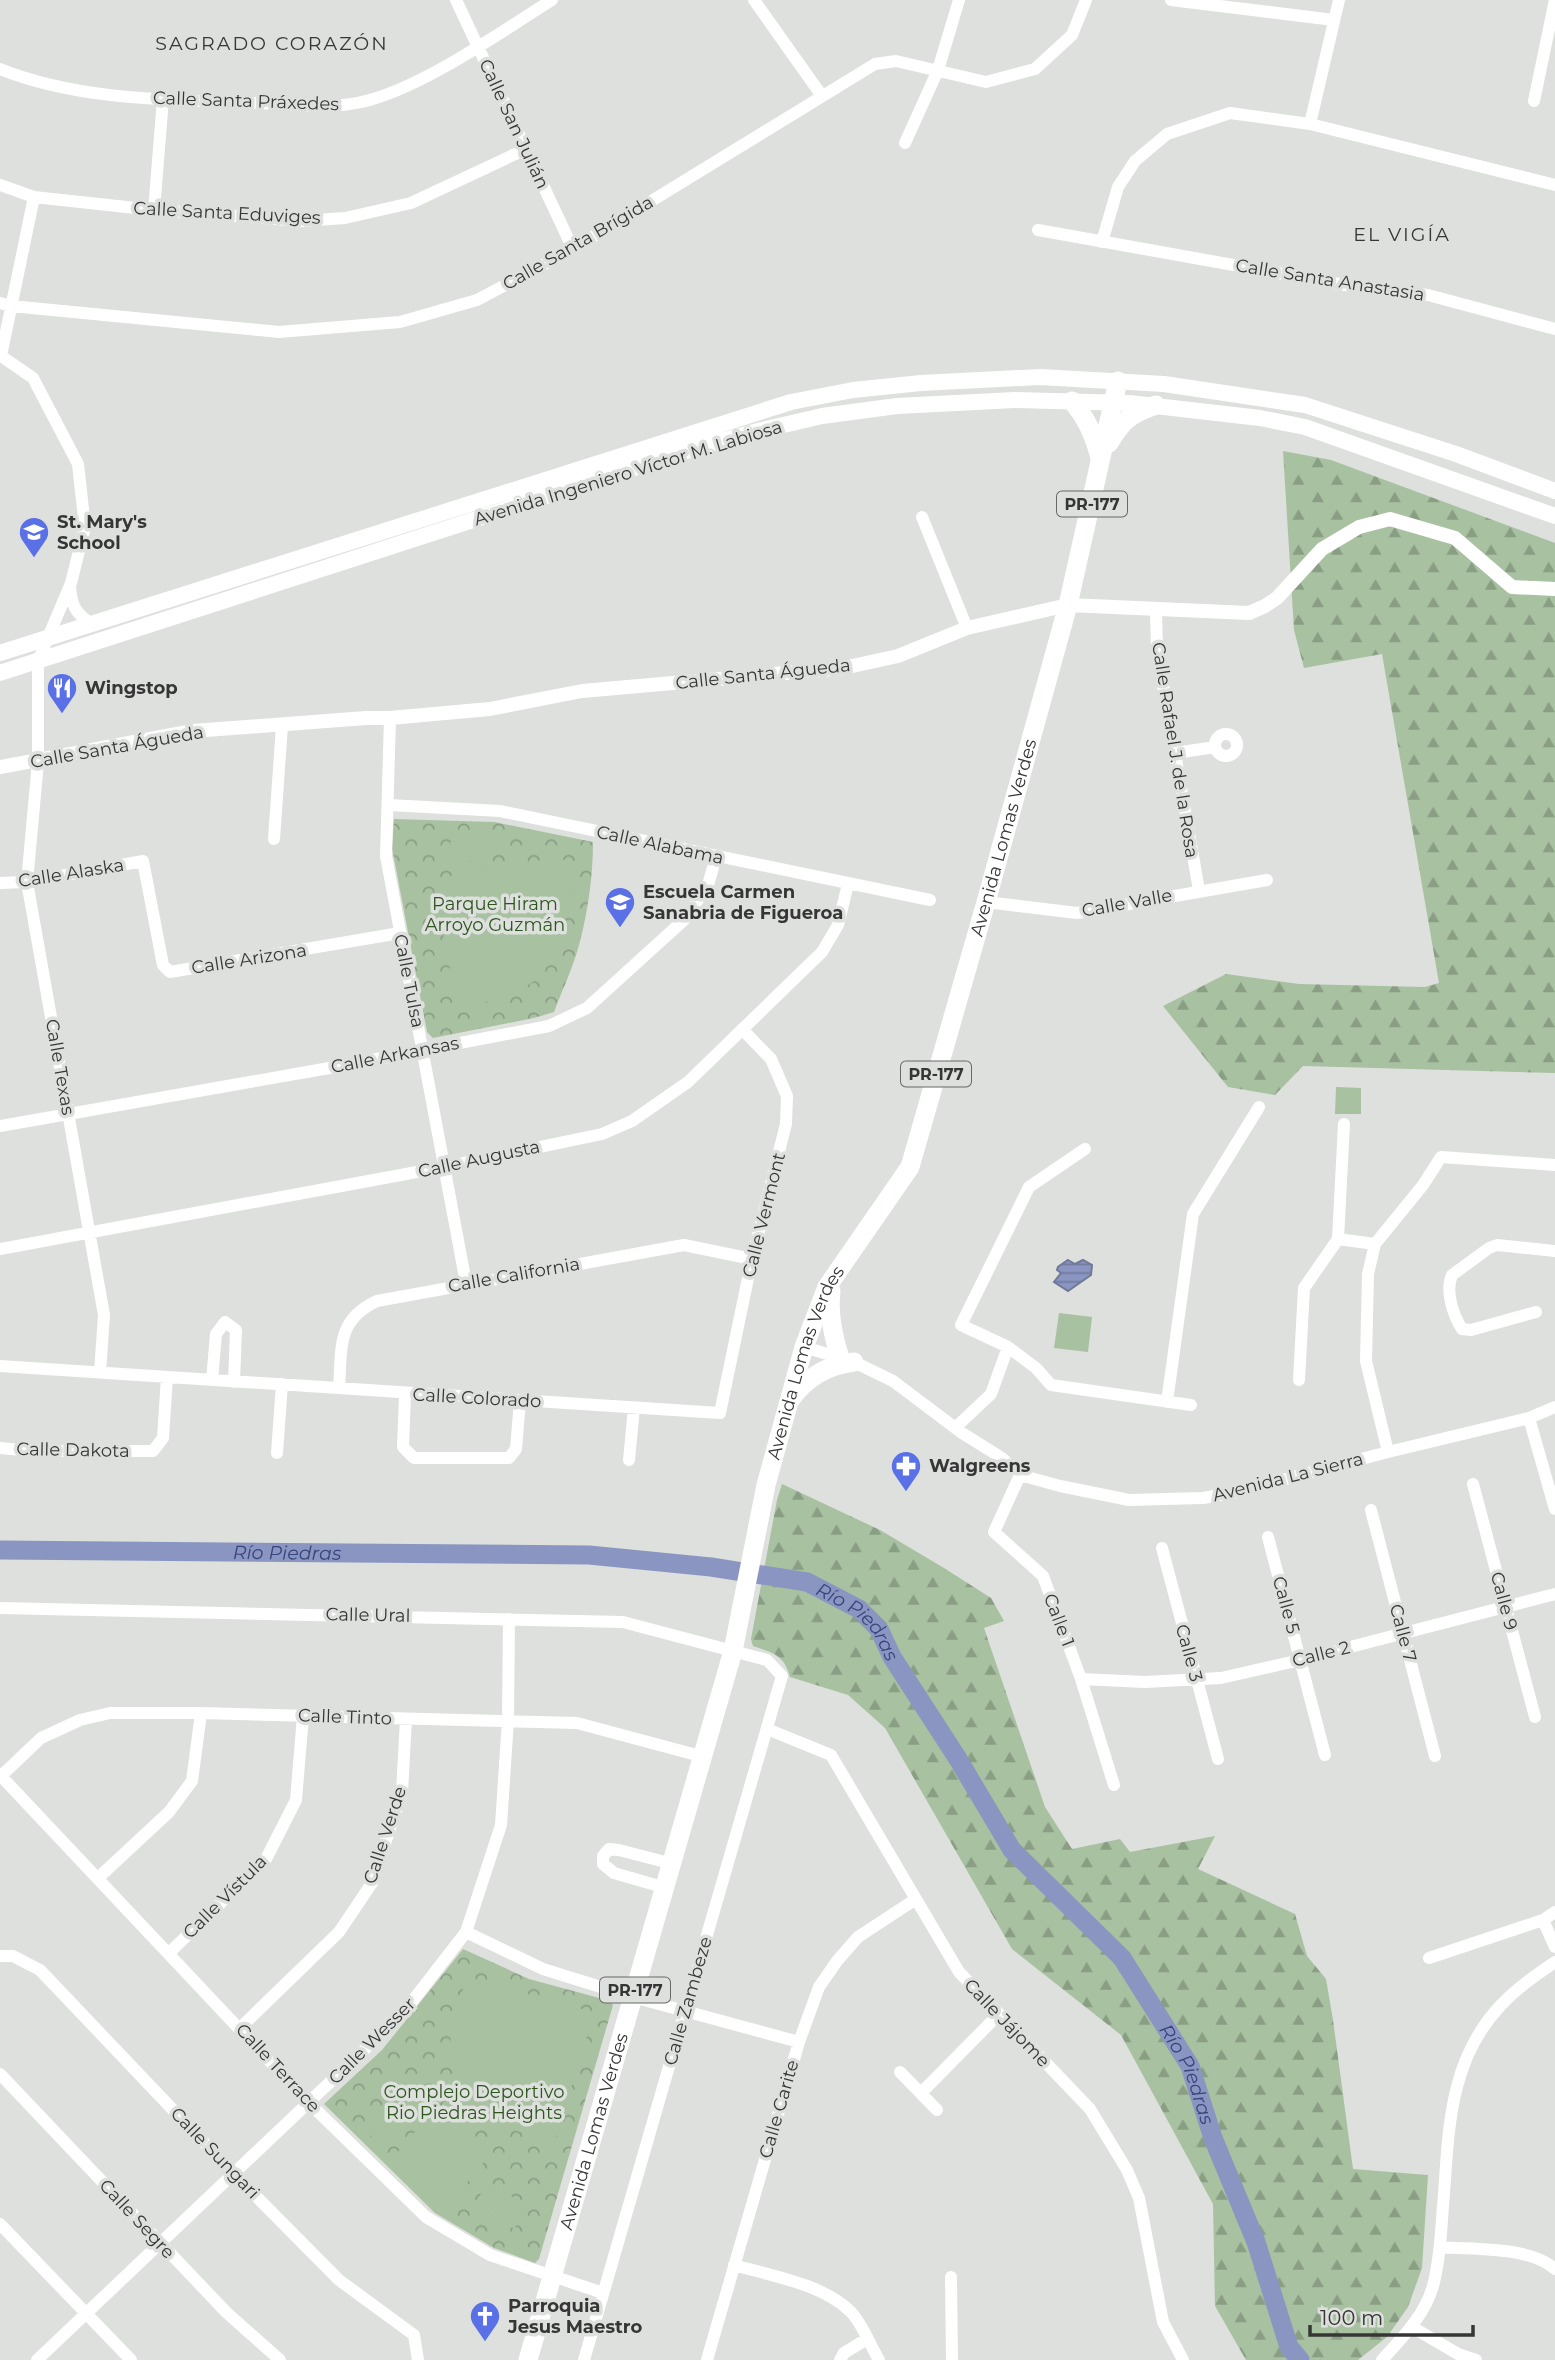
<svg xmlns="http://www.w3.org/2000/svg" width="1555" height="2360" viewBox="0 0 1555 2360" font-family="Montserrat,sans-serif">
<style>
.forest{fill:url(#forest-firs)}
.park{fill:url(#park-crowns)}
.pitch{fill:#a8c1a1}
.water{fill:url(#water-rules);stroke:#707997;stroke-width:2}
.lines{fill:none;stroke-linecap:round;stroke-linejoin:round}
.river{stroke:#8a96c1;stroke-width:19}
.minor{stroke:#fff;stroke-width:12}
.tertiary{stroke:#fff;stroke-width:14}
.secondary{stroke:#fff;stroke-width:16}
.primary{stroke:#fff;stroke-width:19}
.labels{text-anchor:middle;dominant-baseline:central;stroke-width:7;stroke-linejoin:round;paint-order:stroke}
.shield{fill:#dde0dd;stroke:#676967;stroke-width:2}
.shield-label{font-size:16px;font-weight:bold;fill:#353635}
.street-label{font-size:18px;fill:#353635;stroke:#dde0dd}
.poi-label{font-size:18px;font-weight:bold;fill:#353635;stroke:#dde0dd;text-anchor:start}
.park-label{font-size:18px;fill:#2d551e;stroke:#dde0dd}
.neighbourhood-label{font-size:19px;letter-spacing:2px;fill:#353635;stroke:#dde0dd}
.water-label{font-size:19px;font-style:italic;fill:#38457c;stroke:#dde0dd}
</style>
<defs>
<pattern id="forest-firs" width="22" height="20" patternUnits="userSpaceOnUse" patternTransform="scale(1.75)"><rect width="22" height="20" fill="#a8c1a1"/><path d="M5 1l3.5 6h-7zM16 11l3.5 6h-7z" fill="#8a9e84"/></pattern>
<pattern id="park-crowns" width="20" height="18" patternUnits="userSpaceOnUse" patternTransform="scale(1.75)"><rect width="20" height="18" fill="#a8c1a1"/><path d="M2 6a3 3 0 1 1 6 0M12 15a3 3 0 1 1 6 0" fill="none" stroke="#8a9e84"/></pattern>
<pattern id="water-rules" width="6" height="5" patternUnits="userSpaceOnUse" patternTransform="scale(1.75)"><rect width="6" height="5" fill="#8a96c1"/><path d="M0 2.5h6" fill="none" stroke="#727b9e"/></pattern>
</defs>
<rect width="100%" height="100%" fill="#dde0dd"/>
<path class="forest" d="M1283,451L1331,460L1555,543V1073L1303,1066L1275,1095L1228,1087L1163,1006L1226,974L1299,984L1425,987L1439,983L1382,654L1304,668L1294,630Z
M782,1484L880,1530L944,1568L991,1598L1004,1621L984,1628L1045,1807L1072,1849L1120,1839L1130,1852L1215,1836L1198,1869L1295,1914L1307,1956L1326,1979L1333,2020L1353,2169L1428,2175L1422,2268L1408,2307L1387,2337L1358,2360H1246L1215,2306L1213,2204L1121,2035L1012,1949L885,1728L848,1695L790,1677C784,1655 774,1653 753,1646L751,1639L777,1500Z"/>
<path class="park" d="M394,819L494,822L593,842C593,876 588,912 579,945C573,968 562,990 554,1012L534,1018L433,1038L427,1032L392,848Z
M463,1949L529,1979L603,1999L610,2001L613,2005L539,2259L535,2263L494,2248L435,2213L324,2104L382,2050Z"/>
<path class="pitch" d="M492,834L496,856L454,864L450,842Z
M553,858L584,863C576,886 554,965 538,978C515,997 486,1002 458,1008L432,879Z
M1336,1087L1361,1088V1114H1335Z
M1059,1313L1092,1317L1088,1352L1054,1348Z
M467,1977L589,2011L592,2019L555,2141C538,2136 519,2133 503,2126C465,2108 444,2070 452,2029C455,2011 462,1994 467,1977Z
M402,2084L426,2104L388,2150L364,2130Z
M438,2105L493,2151L447,2207L392,2159Z
M488,2182L528,2206L514,2229L475,2204Z"/>
<path class="water" d="M1068,1260L1075,1264L1083,1260L1092,1265L1091,1275L1068,1291L1054,1282L1061,1273L1057,1270L1058,1267Z"/>
<g class="lines">
<path class="river" id="s1" d="M0,1550L589,1555L711,1567L807,1582L859,1609L879,1629L892,1657L958,1759L1012,1850L1122,1958L1190,2066L1213,2138L1256,2242L1289,2347L1300,2360"/>
<path class="minor" d="M456,0L573,249
M754,0L822,96
M1171,0L1334,20
M0,69C81,101 172,100 258,103C295,105 334,110 370,100C429,83 499,33 552,0
M1534,101L1555,0
M1310,124L1339,0
M905,143L938,70L959,0
M0,185L34,197L154,210L302,221L345,218L411,203L526,149
M154,210L163,99
M1038,230L1345,285L1428,295L1555,329
M1102,242L1118,187L1135,161L1167,134L1230,113L1310,124L1555,185
M0,303L11,306L279,332L400,322L477,300L573,249L875,64L896,61L986,82L1035,69L1072,35L1086,0
M1,356L33,378L78,464L85,527L71,583L38,661V762L27,882L104,1315L100,1372
M1,356L34,197
M922,517L967,628
M70,586C71,605 76,615 93,624
M1156,610L1157,651L1199,890
M390,718L386,856L466,1283
M1215 745a11 11 0 1 1 22 0a11 11 0 1 1-22 0Z
M1175,753L1215,747
M389,805L500,811L930,900
M274,839L282,726
M0,883L27,882L143,861L163,965L170,972L400,933
M986,902L1077,913L1267,880
M1344,1124L1338,1239L1375,1244
M0,1126L335,1067L549,1026L587,1008L685,919L708,885L716,857
M0,1249L444,1167L602,1134L632,1121L688,1082L822,952L838,925L848,884
M1536,1312L1471,1330L1462,1329C1453,1315 1445,1291 1452,1275L1489,1248L1497,1245L1555,1251
M804,1347L854,1362L893,1381L962,1433L1002,1458L1020,1475L1060,1486L1129,1500L1203,1498L1237,1492L1388,1452L1529,1418L1555,1407
M1008,1347L1036,1368L1051,1385L1191,1405
M0,1366L720,1413L752,1259L786,1124L787,1096L771,1059L742,1029
M212,1380L216,1334L225,1322L236,1330L234,1382
M1299,1380L1304,1288L1338,1239
M339,1388C342,1348 336,1320 377,1301L684,1245L752,1259
M405,1394L403,1447L414,1458H509L516,1449L520,1400
M1167,1402L1193,1214L1259,1107
M1529,1418L1555,1509
M955,1428L991,1394L1008,1347L961,1325L1029,1187L1085,1149
M0,1448L32,1451H153L163,1438L167,1377
M1388,1452L1366,1361L1368,1274L1375,1244L1423,1185L1441,1157L1555,1165
M277,1453L282,1384
M629,1460L634,1408
M1020,1475L994,1532L1043,1576L1081,1679L1114,1785
M1473,1484L1535,1717
M1371,1510L1435,1756
M1268,1537L1325,1755
M1162,1548L1218,1759
M0,1608L623,1622L767,1660L782,1676L584,2360
M1081,1679L1145,1682L1221,1678L1300,1660L1555,1594
M767,1729L831,1755L959,1972L1090,2109L1127,2170L1139,2198L1163,2322L1183,2360
M0,1775L309,2103L426,2217L490,2255L603,2293
M1,1776L41,1738L80,1720L110,1713H201L577,1723L704,1757
M98,1878L169,1812L192,1781L201,1713
M666,1888L614,1873L603,1864V1856L609,1849L619,1850L673,1864
M1543,1920L1555,1947
M466,1932L543,1969L633,1997L799,2042
M169,1953L266,1859L296,1800L303,1716
M0,1956H13L40,1970L234,2174L339,2280L414,2335L418,2360
M1429,1958L1543,1920L1555,1912
M240,2028L339,1932L372,1883L402,1792L406,1719
M900,2072L937,2110
M0,2074L226,2312L280,2360
M921,2093L998,2015
M0,2224L131,2360
M1440,2247C1474,2250 1529,2246 1555,2269
M734,2265C772,2276 823,2284 851,2312C863,2325 870,2345 879,2360
M951,2277L952,2360
M1412,2327L1458,2354L1476,2360
M37,2360L404,2012L466,1932L501,1825L508,1720L509,1619
M707,2360L799,2042L819,1987L837,1961L858,1937L916,1899
M840,2360L844,2353L867,2339
M1382,2360C1402,2338 1425,2315 1433,2286C1440,2260 1441,2232 1443,2206C1449,2133 1447,2062 1501,2005C1517,1988 1536,1975 1555,1962"/>
<path class="tertiary" d="M0,767L193,731L366,718H390L490,709L582,691L843,668L898,656L967,628L1068,605L1249,613L1265,606L1277,598L1322,549L1359,527L1390,519L1455,538L1512,587L1555,589"/>
<path class="secondary" d="M0,653L791,402L853,390L921,383L1040,377L1164,384L1305,405L1456,454L1555,491
M0,673L699,447L758,431L822,416L897,406L1015,400L1129,403L1260,418L1305,427L1555,516"/>
<g class="primary">
<path d="M1072,401C1087,419 1094,435 1100,458"/>
<path d="M1109,443C1123,420 1130,414 1156,405"/>
<path d="M831,1291C828,1314 833,1336 840,1358"/>
<path d="M791,1399C806,1378 828,1365 854,1362"/>
<path id="s2" d="M528,2360L733,1651L766,1485L804,1347L827,1287L910,1167L986,902L1068,605L1118,381"/>
</g>
</g>
<defs>
<g id="school-pin" transform="scale(1.575)"><path d="M0 17L-7.5 6A9.5 9.5 0 1 1 7.5 6Z" fill="#5a70e7" stroke="#dde0dd"/><path d="M0-5L7-2L0 1L-7-2ZM-4 1L0 2.5L4 1V4Q0 6-4 4Z" fill="#fff"/></g>
<g id="restaurant-pin" transform="scale(1.575)"><path d="M0 17L-7.5 6A9.5 9.5 0 1 1 7.5 6Z" fill="#5a70e7" stroke="#dde0dd"/><path d="M-5-6h1v4h1v-4h1v4h1v-4h1v5L-1.5 .5V6h-2V.5L-5-1ZM5-6V6H3V1.5H1.5Q1.5-4 5-6Z" fill="#fff"/></g>
<g id="pharmacy-pin" transform="scale(1.575)"><path d="M0 17L-7.5 6A9.5 9.5 0 1 1 7.5 6Z" fill="#5a70e7" stroke="#dde0dd"/><path d="M-2-6h4v4h4v4h-4v4h-4v-4h-4v-4h4Z" fill="#fff"/></g>
<g id="church-pin" transform="scale(1.575)"><path d="M0 17L-7.5 6A9.5 9.5 0 1 1 7.5 6Z" fill="#5a70e7" stroke="#dde0dd"/><path d="M-1.2-6h2.4v3.5h3.3v2.4h-3.3V6h-2.4V-.1h-3.3v-2.4h3.3Z" fill="#fff"/></g>
</defs>
<g fill-rule="evenodd">
<use href="#school-pin" x="34" y="532"/>
<use href="#restaurant-pin" x="62" y="688"/>
<use href="#school-pin" x="620" y="902"/>
<use href="#pharmacy-pin" x="906" y="1466"/>
<use href="#church-pin" x="485" y="2316"/>
</g>
<g class="labels">
<g class="shield">
<rect x="1057" y="491.5" width="70" height="25" rx="5"/>
<rect x="901" y="1061.5" width="70" height="25" rx="5"/>
<rect x="600" y="1977.5" width="70" height="25" rx="5"/>
</g>
<g class="shield-label">
<text x="1092" y="504">PR-177</text>
<text x="936" y="1074">PR-177</text>
<text x="635" y="1990">PR-177</text>
</g>
<g class="street-label">
<text transform="translate(246 101) rotate(2)">Calle Santa Práxedes</text>
<text transform="translate(514 124) rotate(65)">Calle San Julián</text>
<text transform="translate(227 213) rotate(3)">Calle Santa Eduviges</text>
<text transform="translate(578 243) rotate(-30)">Calle Santa Brígida</text>
<text transform="translate(1330 280) rotate(9)">Calle Santa Anastasia</text>
<text transform="translate(628 473) rotate(-17)">Avenida Ingeniero Víctor M. Labiosa</text>
<text transform="translate(763 674) rotate(-6)">Calle Santa Águeda</text>
<text transform="translate(117 747) rotate(-10)">Calle Santa Águeda</text>
<text transform="translate(1175 750) rotate(81)">Calle Rafael J. de la Rosa</text>
<text stroke="none"><textPath href="#s2" startOffset="1603">Avenida Lomas Verdes</textPath></text>
<text transform="translate(660 845) rotate(12)">Calle Alabama</text>
<text transform="translate(71 873) rotate(-9)">Calle Alaska</text>
<text transform="translate(1127 903) rotate(-10)">Calle Valle</text>
<text transform="translate(249 959) rotate(-9)">Calle Arizona</text>
<text transform="translate(409 981) rotate(79)">Calle Tulsa</text>
<text transform="translate(395 1055) rotate(-11)">Calle Arkansas</text>
<text transform="translate(60 1067) rotate(80)">Calle Texas</text>
<text transform="translate(479 1159) rotate(-12)">Calle Augusta</text>
<text transform="translate(764 1215) rotate(-76)">Calle Vermont</text>
<text transform="translate(514 1275) rotate(-10)">Calle California</text>
<text stroke="none"><textPath href="#s2" startOffset="1036">Avenida Lomas Verdes</textPath></text>
<text transform="translate(477 1398) rotate(3)">Calle Colorado</text>
<text transform="translate(73 1450) rotate(1)">Calle Dakota</text>
<text transform="translate(1288 1477) rotate(-14)">Avenida La Sierra</text>
<text transform="translate(1504 1601) rotate(75)">Calle 9</text>
<text transform="translate(1286 1605) rotate(75)">Calle 5</text>
<text transform="translate(368 1615) rotate(1)">Calle Ural</text>
<text transform="translate(1059 1620) rotate(69)">Calle 1</text>
<text transform="translate(1403 1633) rotate(75)">Calle 7</text>
<text transform="translate(1189 1653) rotate(75)">Calle 3</text>
<text transform="translate(1321 1654) rotate(-14)">Calle 2</text>
<text transform="translate(345 1717) rotate(2)">Calle Tinto</text>
<text transform="translate(385 1835) rotate(-72)">Calle Verde</text>
<text transform="translate(225 1897) rotate(-45)">Calle Vístula</text>
<text transform="translate(688 2001) rotate(-74)">Calle Zambeze</text>
<text transform="translate(1007 2023) rotate(46)">Calle Jájome</text>
<text transform="translate(372 2041) rotate(-45)">Calle Wesser</text>
<text transform="translate(278 2068) rotate(47)">Calle Terrace</text>
<text transform="translate(779 2109) rotate(-74)">Calle Carite</text>
<text stroke="none"><textPath href="#s2" startOffset="238">Avenida Lomas Verdes</textPath></text>
<text transform="translate(215 2153) rotate(46)">Calle Sungari</text>
<text transform="translate(137 2219) rotate(47)">Calle Segre</text>
</g>
<g class="poi-label">
<text x="57" y="522">St. Mary's<tspan x="57" dy="21">School</tspan></text>
<text x="85" y="688">Wingstop</text>
<text x="643" y="892">Escuela Carmen<tspan x="643" dy="21">Sanabria de Figueroa</tspan></text>
<text x="929" y="1466">Walgreens</text>
<text x="508" y="2306">Parroquia<tspan x="508" dy="21">Jesus Maestro</tspan></text>
</g>
<g class="park-label">
<text x="495" y="904">Parque Hiram<tspan x="495" dy="21">Arroyo Guzmán</tspan></text>
<text x="474" y="2092">Complejo Deportivo<tspan x="474" dy="21">Rio Piedras Heights</tspan></text>
</g>
<g class="neighbourhood-label">
<text x="272" y="43">SAGRADO CORAZÓN</text>
<text x="1402" y="234">EL VIGÍA</text>
</g>
<g class="water-label">
<text stroke="none"><textPath href="#s1" startOffset="287">Río Piedras</textPath></text>
<text stroke="none"><textPath href="#s1" startOffset="875">Río Piedras</textPath></text>
<text stroke="none"><textPath href="#s1" startOffset="1442">Río Piedras</textPath></text>
</g>
</g>
<path d="M1310 2325v10h163v-10" fill="none" stroke="#353635" stroke-width="3.5"/>
<text x="1320" y="2325" font-size="21" fill="#353635" stroke="#dde0dd" stroke-width="5" paint-order="stroke">100 m</text>
</svg>
